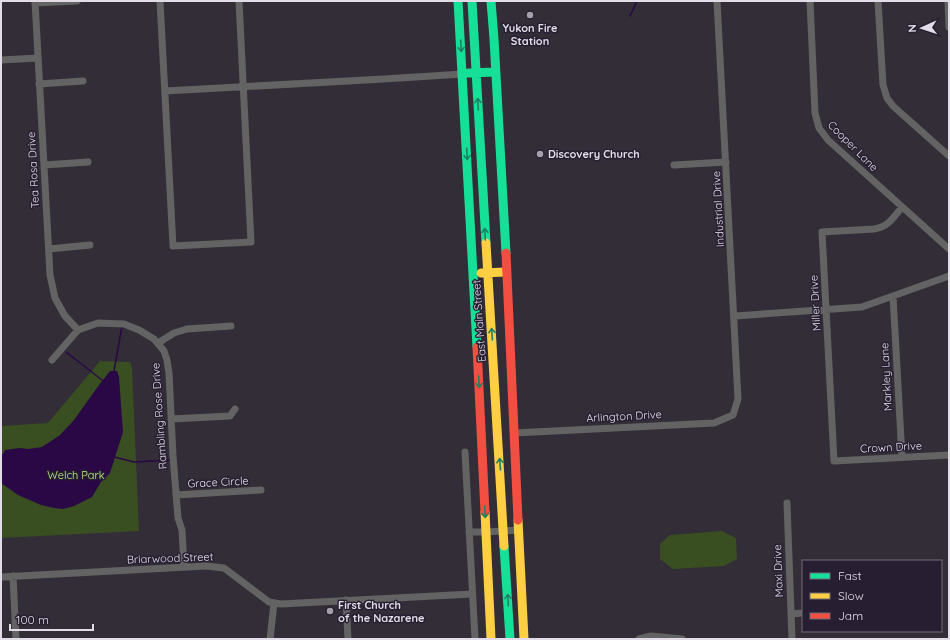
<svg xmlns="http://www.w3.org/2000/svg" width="950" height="640" viewBox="0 0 950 640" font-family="Quicksand,sans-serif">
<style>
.green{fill:#394e21}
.water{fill:#2a0845}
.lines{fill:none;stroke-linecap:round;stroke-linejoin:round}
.stream{stroke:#2a0845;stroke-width:1.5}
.street{stroke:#626362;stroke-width:7}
.fast{stroke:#16e098;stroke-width:9}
.slow{stroke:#ffcf43;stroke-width:9}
.jam{stroke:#f24e42;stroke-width:9}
.oneway{stroke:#1e8064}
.poi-dot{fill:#a49faa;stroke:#271f31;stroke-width:1.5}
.labels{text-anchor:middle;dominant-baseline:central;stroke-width:3;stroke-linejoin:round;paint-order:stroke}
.poi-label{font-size:11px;font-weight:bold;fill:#e1dce8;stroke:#271f31;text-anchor:start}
.street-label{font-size:11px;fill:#e1dce8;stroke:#271f31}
.park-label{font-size:11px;fill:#bcee88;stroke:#271f31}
</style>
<rect width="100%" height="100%" fill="#322d37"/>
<path class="green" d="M100,361L130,362L132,368L139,531L1,538V426L48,423Z
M722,531L736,538L737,559L735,560L724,566L673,569L660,559V544L670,535Z"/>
<path class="water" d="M110,371H117L119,377L123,432L110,473L101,482L92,497L74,506L63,509L54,508L41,505L18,495L1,483V455L3,454L5,450L20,448L28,449L42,447L60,435L74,420L99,385Z"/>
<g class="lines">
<path class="stream" d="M630,16L637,1
M66,352L102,380
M114,371L122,326
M114,457L134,462L171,460"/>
<path class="street" d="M35,1L50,275L55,298L65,316L78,330
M160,1L173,246L251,242L239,1
M810,1L815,113L819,128L828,140L949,249
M878,1L883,85L887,98L893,106L949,156
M948,1L949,27
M35,3L77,1
M1,60L38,58
M39,84L83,81
M165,91L384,79L463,74
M44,165L88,162
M674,165L726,162
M902,207C893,218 888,227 874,229L822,232L834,461L949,455
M49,249L90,245
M893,296L902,457
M735,316L862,307L949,276
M158,343L174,333L187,329L231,326
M52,360L78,330L98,323L124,324L139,330L154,339L164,351L167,360L169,373L173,456L178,518L182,530L184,567
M171,419L230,416L235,409
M514,433L714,423L733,415L738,399L717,1
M465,452L475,639
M176,495L261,490
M787,503L792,639
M469,532H486L519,530
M13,576L16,639
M1,577L206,566L224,568L269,602L281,604L472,594
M346,600L348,639
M791,614L803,613
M270,639L274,603
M639,639L651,636L682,639"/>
<path class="fast" d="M458,1L477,347
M472,1L486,243
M491,1L494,39L506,253
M468,73L495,72
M504,546L510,639"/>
<path class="slow" d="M486,243L504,546
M481,273L506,272
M485,512L491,639
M518,520L524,639"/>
<path class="jam" d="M506,253L518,520
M477,347L485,512"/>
</g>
<defs><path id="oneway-shaft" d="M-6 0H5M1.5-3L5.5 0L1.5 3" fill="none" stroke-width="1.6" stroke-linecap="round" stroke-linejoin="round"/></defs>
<g class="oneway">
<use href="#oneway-shaft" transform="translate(461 46) rotate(87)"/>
<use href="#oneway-shaft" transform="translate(478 104) rotate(-93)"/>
<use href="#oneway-shaft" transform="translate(467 154) rotate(87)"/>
<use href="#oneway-shaft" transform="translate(485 234) rotate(-93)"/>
<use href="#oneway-shaft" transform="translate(492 334) rotate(-94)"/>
<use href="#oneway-shaft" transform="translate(479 382) rotate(87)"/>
<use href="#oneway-shaft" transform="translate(500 464) rotate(-94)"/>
<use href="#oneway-shaft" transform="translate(485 512) rotate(87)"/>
<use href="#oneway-shaft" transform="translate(508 600) rotate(-93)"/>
</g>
<g class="poi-dot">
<circle cx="530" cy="15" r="4"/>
<circle cx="540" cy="154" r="4"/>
<circle cx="330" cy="611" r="4"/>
</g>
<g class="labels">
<g class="poi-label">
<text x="530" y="28" text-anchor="middle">Yukon Fire<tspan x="530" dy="13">Station</tspan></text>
<text x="548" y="154">Discovery Church</text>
<text x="338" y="605">First Church<tspan x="338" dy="13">of the Nazarene</tspan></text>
</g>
<g class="street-label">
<text transform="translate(853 146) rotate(45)">Cooper Lane</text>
<text transform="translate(33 170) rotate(-93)">Tea Rosa Drive</text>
<text transform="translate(718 209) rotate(-93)">Industrial Drive</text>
<text transform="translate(815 303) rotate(-93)">Miller Drive</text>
<text transform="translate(479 321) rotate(-94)">East Main Street</text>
<text transform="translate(886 377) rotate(-93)">Markley Lane</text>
<text transform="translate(159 416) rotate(-94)">Rambling Rose Drive</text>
<text transform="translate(624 416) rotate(-3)">Arlington Drive</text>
<text transform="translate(891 447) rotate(-3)">Crown Drive</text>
<text transform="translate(218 482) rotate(-3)">Grace Circle</text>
<text transform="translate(170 558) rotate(-2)">Briarwood Street</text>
<text transform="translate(778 571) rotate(-92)">Maxi Drive</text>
</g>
<g class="park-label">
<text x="76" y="475">Welch Park</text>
</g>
</g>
<rect width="950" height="640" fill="none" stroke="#e1dce8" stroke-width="4"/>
<rect x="802" y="560" width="140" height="72" fill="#271f31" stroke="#716b7a"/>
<rect x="810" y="573" width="20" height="6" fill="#16e098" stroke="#716b7a"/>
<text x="838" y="580" font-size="12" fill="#e1dce8">Fast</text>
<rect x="810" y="593" width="20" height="6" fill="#ffcf43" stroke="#716b7a"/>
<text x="838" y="600" font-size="12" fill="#e1dce8">Slow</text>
<rect x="810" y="613" width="20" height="6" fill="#f24e42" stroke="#716b7a"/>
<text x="838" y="620" font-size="12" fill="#e1dce8">Jam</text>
<g transform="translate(922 28) rotate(267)" stroke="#271f31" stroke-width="3" paint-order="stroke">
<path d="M0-3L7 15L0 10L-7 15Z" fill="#e1dce8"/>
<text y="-6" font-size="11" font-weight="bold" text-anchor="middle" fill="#e1dce8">N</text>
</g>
<path d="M10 624v6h83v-6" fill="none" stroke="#e1dce8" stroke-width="2"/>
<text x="16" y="624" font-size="12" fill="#e1dce8" stroke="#271f31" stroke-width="3" paint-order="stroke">100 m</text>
</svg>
